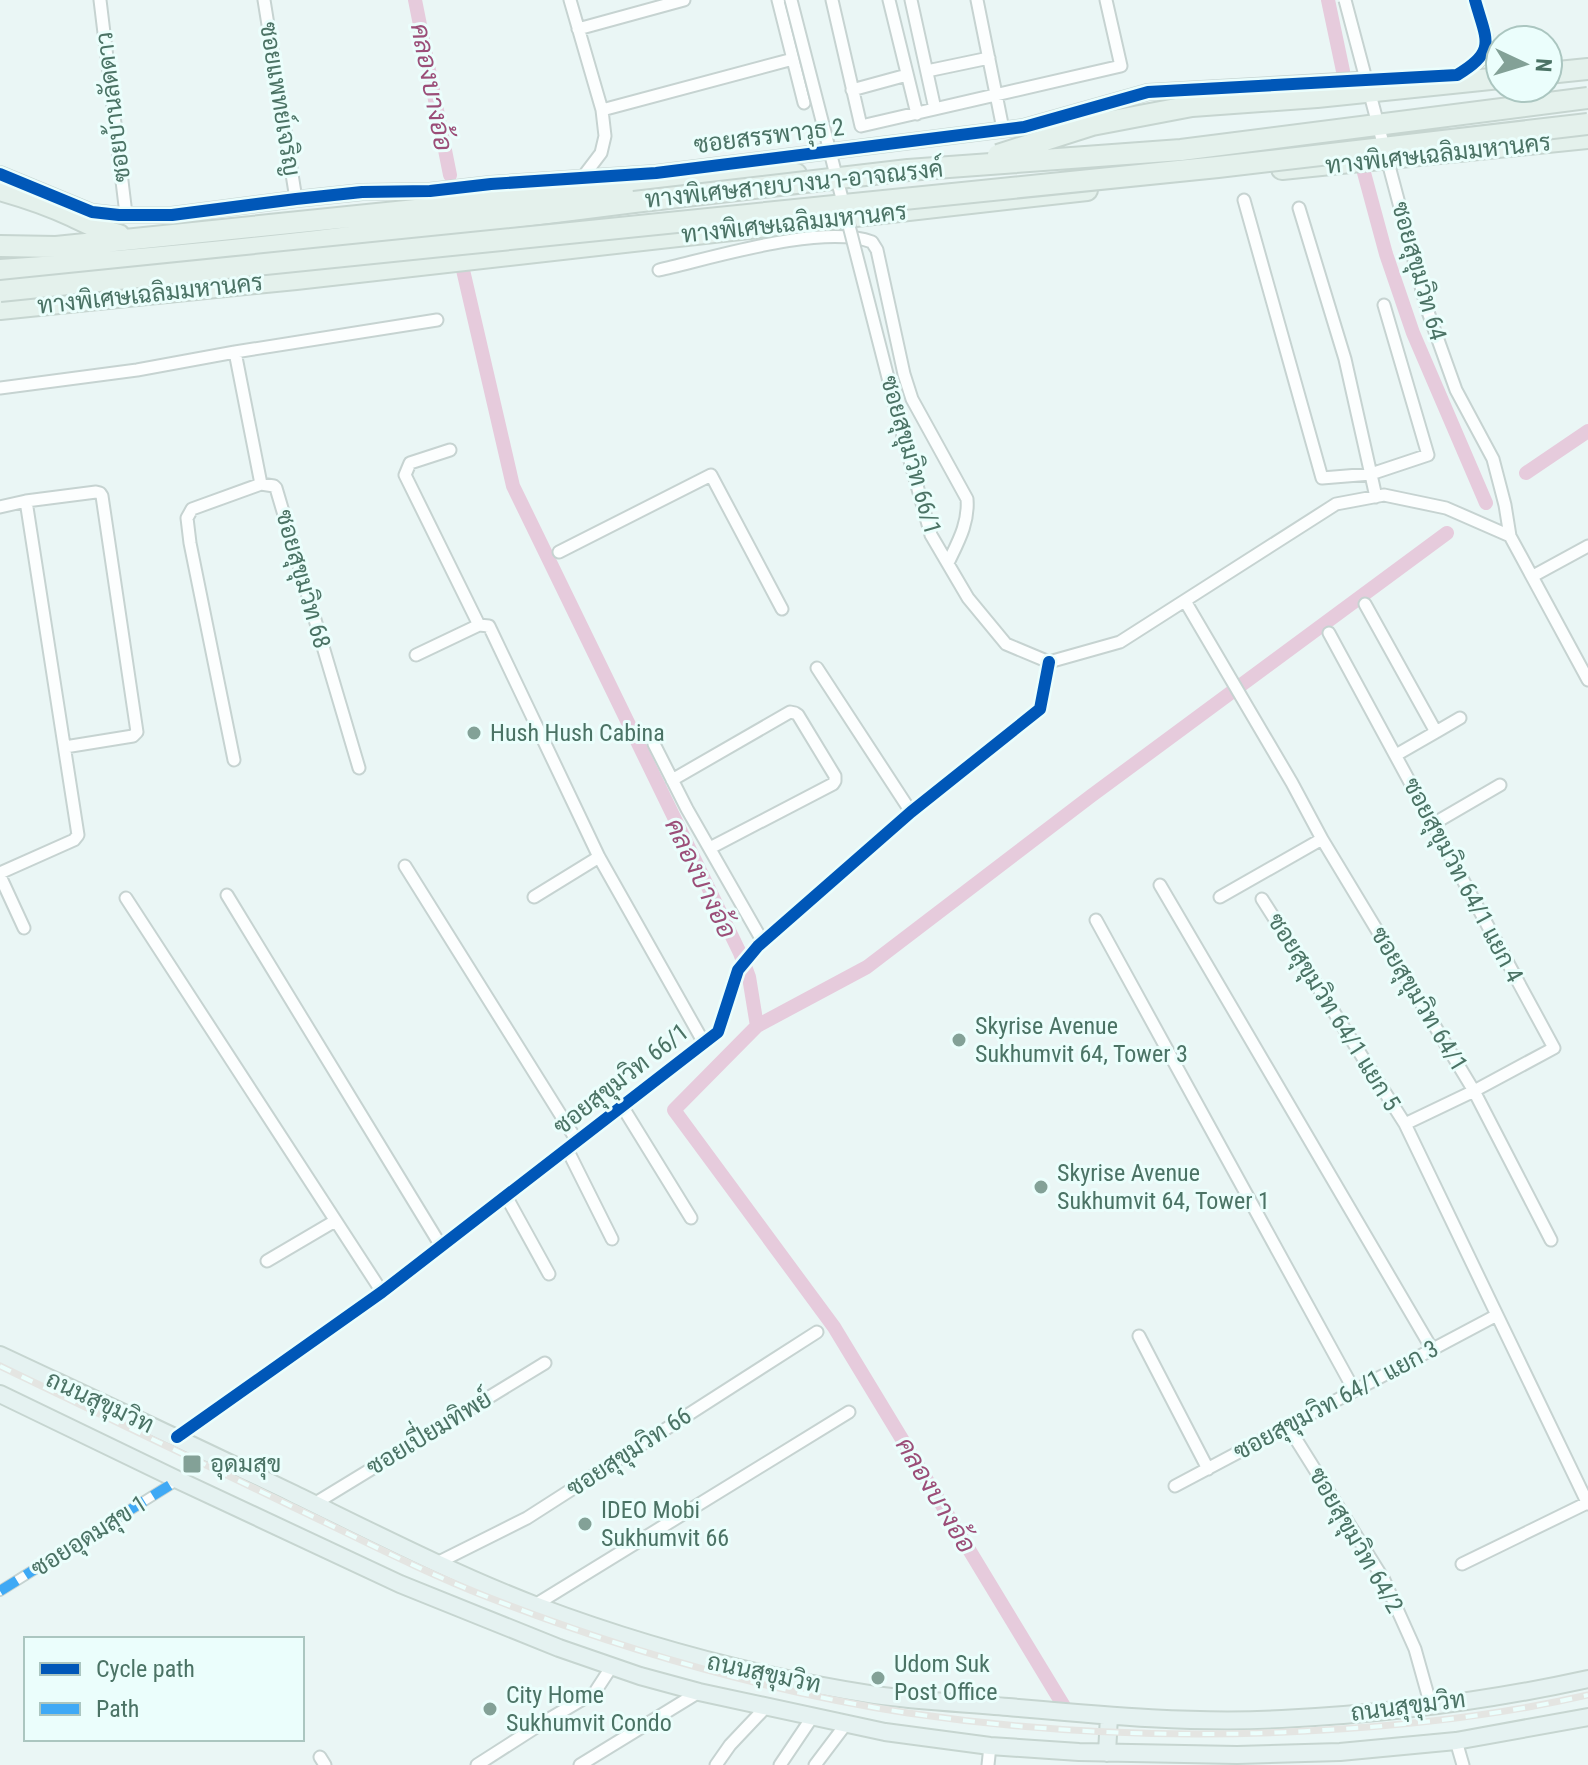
<svg xmlns="http://www.w3.org/2000/svg" width="1588" height="1765" viewBox="0 0 1588 1765" font-family="'Roboto Condensed',Sarabun,sans-serif">
<style>
.lines{fill:none;stroke-linecap:round;stroke-linejoin:round}
.canal{stroke:#e6cbdc;stroke-width:14}
.pedestrian-casing{stroke:#c6d3d1;stroke-width:12}
.minor-casing{stroke:#c6d3d1;stroke-width:15}
.tertiary-casing{stroke:#c6d3d1;stroke-width:18}
.primary-casing{stroke:#c6d5d0;stroke-width:20}
.motorway-casing{stroke:#c6d5d0;stroke-width:24}
.pedestrian{stroke:#fcfefe;stroke-width:8}
.minor{stroke:#fcfefe;stroke-width:11}
.tertiary{stroke:#fcfefe;stroke-width:14}
.primary{stroke:#e5f2f1;stroke-width:16}
.motorway{stroke:#e4f1ec;stroke-width:20}
.rail-casing{stroke:#e4e5e2;stroke-width:7}
.rail{stroke:#ebfefc;stroke-width:4;stroke-dasharray:12;stroke-linecap:butt}
.minor-bridge-casing{stroke:#c6d3d1;stroke-width:15;stroke-linecap:butt}
.motorway-bridge-casing{stroke:#c6d5d0;stroke-width:24;stroke-linecap:butt}
.minor-bridge{stroke:#fcfefe;stroke-width:11}
.motorway-bridge{stroke:#e4f1ec;stroke-width:20}
.quiet{stroke:#3fa9f5;stroke-width:10;stroke-dasharray:20 10;stroke-linecap:butt}
.cycleway-casing{stroke:#ebfefc;stroke-width:17}
.cycleway{stroke:#0057b8;stroke-width:12}
.poi-dot{fill:#83a197;stroke:#ebfefc;stroke-width:3}
.labels{text-anchor:middle;dominant-baseline:central;stroke-width:6;stroke-linejoin:round;paint-order:stroke}
.street-label{font-size:24px;fill:#4b7365;stroke:#ebfefc}
.poi-label{font-size:24px;fill:#4b7365;stroke:#ebfefc;text-anchor:start}
.water-label{font-size:26px;font-style:italic;fill:#9b4e78;stroke:#ebfefc}
</style>
<rect width="100%" height="100%" fill="#eaf6f5"/>
<g class="lines">
<path class="canal" d="M415,0L450,175
M1328,0L1343,71
M1363,169L1386,254L1413,333L1486,503
M463,270L513,486L740,953L749,977L757,1026L674,1110L834,1327L1065,1708
M1526,473L1588,431
M757,1026L867,967L1091,796L1447,533"/>
<g class="pedestrian-casing">
<path id="pedestrian" d="M0,1591L178,1480"/>
</g>
<g class="minor-casing">
<path id="minor" d="M100,0L126,214
M264,0L296,199
M570,0L602,110L605,136L601,153L582,178
M778,0L804,103
M832,0L861,126L1121,66L1106,0
M889,0L917,114
M911,0L935,109
M977,0L1003,129
M578,29L684,0
M927,71L989,58
M1448,75C1464,75 1485,62 1487,45C1488,34 1478,11 1475,0
M1360,80L1419,77
M852,90L907,75
M602,110L793,59
M1244,200L1322,478L1371,474L1428,455L1384,305
M1299,208L1345,359L1376,497
M659,270C712,258 823,223 872,242L877,250L904,374L912,399L967,499C969,523 958,542 948,563
M1427,309L1456,390L1493,459L1505,505L1510,536
M235,352L261,484L274,486L276,488L359,768
M0,388L137,370L235,352L437,320
M903,436L931,535L968,598L1006,644L1049,662
M450,450L410,463L405,475L479,625
M0,507L26,501L96,492L100,493L102,496L137,732L133,736L65,747
M559,552L711,475L782,609
M1533,576L1588,546
M1185,601L1292,783L1322,839L1474,1091L1551,1240
M1365,604L1436,732L1396,755
M1329,633L1554,1048L1474,1091L1405,1124L1588,1504
M416,655L479,625L489,626L599,857L704,1043
M1049,662L1120,642L1336,504L1384,495L1446,508L1510,536L1588,680
M817,668L911,812
M1436,732L1460,718
M654,744L687,809L763,942
M234,760L190,543L187,518L192,509L261,484
M672,780L790,712L795,713L798,715L835,776V781L833,784L710,848
M1433,824L1500,785
M405,866L577,1141
M0,873L74,840L78,835L26,501
M0,876L24,928
M1160,885L1432,1349
M227,895L441,1246
M534,897L599,857
M1220,897L1322,839
M126,898L382,1292
M1262,899L1405,1124
M1096,920L1354,1390
M622,1106L691,1218
M567,1149L612,1239
M506,1196L549,1274
M267,1261L335,1221
M1139,1336L1208,1469
M1287,1425L1384,1580L1415,1649L1431,1706
M177,1437L382,1292L718,1032L738,970L758,946L911,812L1040,709L1049,662
M1175,1486L1497,1315
M314,1504L545,1363
M437,1563L527,1518L817,1332
M1462,1564L1587,1503
M535,1605L849,1412
M1456,1741L1463,1765
M320,1757L325,1765
M477,1765L544,1722L595,1692L612,1666
M580,1765L699,1692
M716,1765L730,1745L766,1707
M780,1765L813,1716
M815,1765L846,1724
M988,1765L990,1746"/>
</g>
<g class="tertiary-casing">
<path id="tertiary" d="M0,174L92,212L119,215H172L296,199L362,192L430,191L491,184L656,173L1024,127L1148,92L1358,80"/>
</g>
<g class="primary-casing">
<path id="primary" d="M0,1355C98,1401 197,1447 294,1494C374,1533 454,1574 537,1606C646,1647 759,1677 875,1695C918,1701 964,1703 1008,1707C1098,1715 1191,1724 1282,1719C1384,1714 1488,1701 1588,1679
M0,1394L178,1480L400,1584L559,1648L640,1676L699,1692L885,1732L990,1746L1079,1752L1237,1755L1340,1752L1456,1741L1588,1717
M1107,1753L1109,1716"/>
</g>
<g class="motorway-casing">
<path id="motorway" d="M1548,73L1588,69
M1282,169L1588,138
M0,190C25,197 49,205 72,216C89,224 101,231 119,235
M0,246L56,247L611,190L796,174
M0,270C212,256 423,229 634,202
M0,309L296,279L1087,190"/>
</g>
<use href="#pedestrian" class="pedestrian"/>
<use href="#minor" class="minor"/>
<use href="#tertiary" class="tertiary"/>
<use href="#primary" class="primary"/>
<use href="#motorway" class="motorway"/>
<g class="rail-casing">
<path id="rail" d="M0,1366C98,1413 196,1460 293,1507C358,1538 423,1572 490,1598C624,1650 765,1691 908,1713C1045,1733 1185,1739 1324,1730C1412,1725 1501,1715 1588,1695"/>
</g>
<use href="#rail" class="rail"/>
<g class="minor-bridge-casing">
<path id="minor-bridge" d="M791,0L903,436
M1345,0L1427,309"/>
</g>
<g class="motorway-bridge-casing">
<path id="motorway-bridge" d="M998,155L1092,125L1192,106L1317,97L1500,78
M634,202L908,170L1181,150L1588,98
M0,291L1218,167L1588,124"/>
</g>
<use href="#minor-bridge" class="minor-bridge"/>
<use href="#motorway-bridge" class="motorway-bridge"/>
<path class="quiet" d="M0,1591L178,1480"/>
<g class="cycleway-casing">
<path id="cycleway" d="M0,174L92,212L119,215H172L296,199L362,192L430,191L491,184L656,173L1024,127L1148,92L1457,75C1498,51 1486,40 1475,0
M177,1437L382,1292L718,1032L738,970L758,946L911,812L1040,709L1049,662"/>
</g>
<use href="#cycleway" class="cycleway"/>
</g>
<g class="poi-dot">
<circle cx="474" cy="733" r="8"/>
<circle cx="959" cy="1040" r="8"/>
<circle cx="1041" cy="1187" r="8"/>
<rect x="182" y="1454" width="20" height="20" rx="4"/>
<circle cx="585" cy="1524" r="8"/>
<circle cx="878" cy="1678" r="8"/>
<circle cx="490" cy="1709" r="8"/>
</g>
<g class="labels">
<g class="street-label">
<text transform="translate(280 99) rotate(81)">ซอยแพทย์เจริญ</text>
<text transform="translate(113 107) rotate(-97)">ซอยบ้านลัดดาว</text>
<text transform="translate(769 136) rotate(-7)">ซอยสรรพาวุธ 2</text>
<text transform="translate(1438 154) rotate(-6)">ทางพิเศษเฉลิมมหานคร</text>
<text transform="translate(794 184) rotate(-6)">ทางพิเศษสายบางนา-อาจณรงค์</text>
<text transform="translate(794 223) rotate(-6)">ทางพิเศษเฉลิมมหานคร</text>
<text transform="translate(1419 271) rotate(74)">ซอยสุขุมวิท 64</text>
<text transform="translate(150 294) rotate(-6)">ทางพิเศษเฉลิมมหานคร</text>
<text transform="translate(911 455) rotate(74)">ซอยสุขุมวิท 66/1</text>
<text transform="translate(303 579) rotate(74)">ซอยสุขุมวิท 68</text>
<text transform="translate(1463 880) rotate(62)">ซอยสุขุมวิท 64/1 แยก 4</text>
<text transform="translate(1419 999) rotate(59)">ซอยสุขุมวิท 64/1</text>
<text transform="translate(1334 1012) rotate(58)">ซอยสุขุมวิท 64/1 แยก 5</text>
<text transform="translate(621 1079) rotate(-38)">ซอยสุขุมวิท 66/1</text>
<text transform="translate(1336 1400) rotate(-28)">ซอยสุขุมวิท 64/1 แยก 3</text>
<text transform="translate(100 1402) rotate(25)">ถนนสุขุมวิท</text>
<text transform="translate(429 1433) rotate(-31)">ซอยเปี่ยมทิพย์</text>
<text transform="translate(629 1452) rotate(-33)">ซอยสุขุมวิท 66</text>
<text transform="translate(89 1536) rotate(-32)">ซอยอุดมสุข 1</text>
<text transform="translate(1356 1540) rotate(60)">ซอยสุขุมวิท 64/2</text>
<text transform="translate(764 1673) rotate(12)">ถนนสุขุมวิท</text>
<text transform="translate(1408 1706) rotate(-7)">ถนนสุขุมวิท</text>
</g>
<g class="poi-label">
<text x="490" y="733">Hush Hush Cabina</text>
<text x="975" y="1026">Skyrise Avenue<tspan x="975" dy="28">Sukhumvit 64, Tower 3</tspan></text>
<text x="1057" y="1173">Skyrise Avenue<tspan x="1057" dy="28">Sukhumvit 64, Tower 1</tspan></text>
<text x="210" y="1464">อุดมสุข</text>
<text x="601" y="1510">IDEO Mobi<tspan x="601" dy="28">Sukhumvit 66</tspan></text>
<text x="894" y="1664">Udom Suk<tspan x="894" dy="28">Post Office</tspan></text>
<text x="506" y="1695">City Home<tspan x="506" dy="28">Sukhumvit Condo</tspan></text>
</g>
<g class="water-label">
<text transform="translate(432 87) rotate(79)">คลองบางอ้อ</text>
<text transform="translate(701 878) rotate(64)">คลองบางอ้อ</text>
<text transform="translate(936 1495) rotate(59)">คลองบางอ้อ</text>
</g>
</g>
<rect x="24" y="1637" width="280" height="104" fill="#ebfefc" stroke="#abc6c0" stroke-width="2"/>
<rect x="40" y="1663" width="40" height="12" fill="#0057b8" stroke="#abc6c0" stroke-width="2"/>
<text x="96" y="1677" font-size="24" fill="#4b7365">Cycle path</text>
<rect x="40" y="1703" width="40" height="12" fill="#3fa9f5" stroke="#abc6c0" stroke-width="2"/>
<text x="96" y="1717" font-size="24" fill="#4b7365">Path</text>
<g transform="translate(1524 64) rotate(94)"><circle r="38" fill="#ebfefc" stroke="#abc6c0" stroke-width="2"/>
<path d="M0-6L14 30L0 20L-14 30Z" fill="#83a197"/>
<text y="-12" font-size="22" font-weight="bold" text-anchor="middle" fill="#4b7365">N</text>
</g>
</svg>
